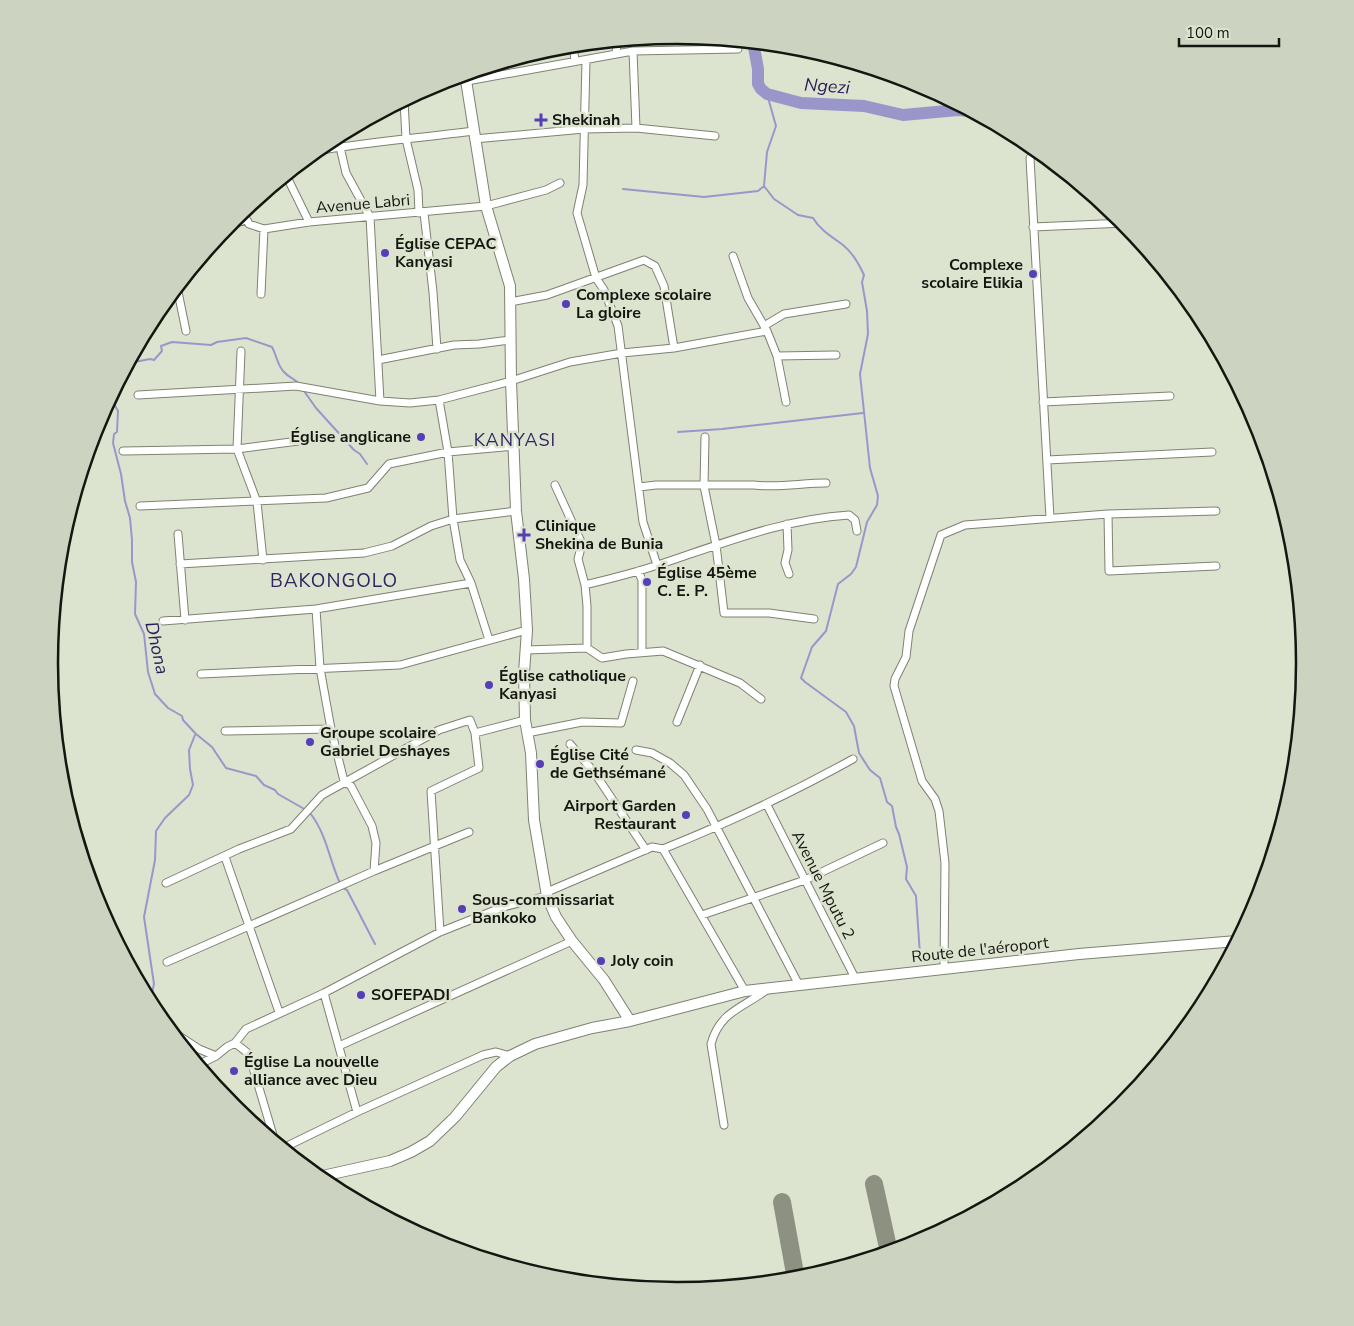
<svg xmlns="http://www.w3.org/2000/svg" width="1354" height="1326" viewBox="0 0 1354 1326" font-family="'Nunito Sans',sans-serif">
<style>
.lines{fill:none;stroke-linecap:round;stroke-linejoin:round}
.stream{stroke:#9997ca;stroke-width:2}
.river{stroke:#9997ca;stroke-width:12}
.taxiway{stroke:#8c9182;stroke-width:18}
.street-casing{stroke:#7c8371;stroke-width:9}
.secondary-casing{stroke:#7c8371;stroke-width:12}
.street{stroke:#fff;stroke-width:7}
.secondary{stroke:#fff;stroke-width:10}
.poi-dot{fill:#563eb6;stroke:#dce4d0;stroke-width:2}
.labels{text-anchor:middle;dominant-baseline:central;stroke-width:5;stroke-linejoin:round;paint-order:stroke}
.poi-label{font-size:16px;font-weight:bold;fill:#141710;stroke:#dce4d0;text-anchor:start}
.street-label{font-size:16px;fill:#141710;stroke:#dce4d0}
.water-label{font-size:18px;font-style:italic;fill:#281d59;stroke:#dce4d0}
.neighbourhood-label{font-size:18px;letter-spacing:1px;fill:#2e2560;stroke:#dce4d0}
.quarter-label{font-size:19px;letter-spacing:1px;fill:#2e2560;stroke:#dce4d0}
.rim{fill:none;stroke:#141710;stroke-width:2.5}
</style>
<rect width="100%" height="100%" fill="#dce4d0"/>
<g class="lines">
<path class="stream" d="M767,94L776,126L767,152L764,186L774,199L798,215L813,218C820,230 832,237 843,245C852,252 859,264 864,275L862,282L867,311L868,334L860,374L870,468L878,496L877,505L867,522L856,567L851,574L838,584L826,631L812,647L801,678L805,682L846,712L854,726L859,753L870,770L880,778L887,802L892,806L896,827L899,834L907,867L906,879L916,896L920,955
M623,189L704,197L758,191L764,186
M129,363L150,359L154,360L162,351L161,346L172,342L211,345L217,342L246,338L272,347C277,356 277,365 284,372C289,378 295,378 300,385
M304,391L316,408L354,450L360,454L367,464
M110,397L118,411L117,432L114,434L113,443L121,474L125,501L130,518L132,540V562L136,582L135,614L144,634L148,672L155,694L168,708L182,716L183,720L196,734L212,747L226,768L256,776L264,785L275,790L278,794L306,810
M678,432L722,429L863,413
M310,813C326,833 329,858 339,881
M343,888L347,890L375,944
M150,1002L154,984L144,917L155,860L156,831L165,818L189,795L193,785L190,769L189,750L195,735"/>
<path class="river" d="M753,42L758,69V84L761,89L767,94L801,103L864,106L903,115L958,110L970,111"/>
<path class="taxiway" d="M874,1184L889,1252
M782,1202L796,1279"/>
<g class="street-casing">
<path id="street" d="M573,45L575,61
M633,51L636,128
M616,53L617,41
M586,60L583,185L577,213L596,278L604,290L618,326L643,522L657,565
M467,81L633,51L738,49
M404,100L406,139L418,190L419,213
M474,139L584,129L636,128L715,136
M340,147L346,173L370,217L380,401
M316,151C368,142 421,138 473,131
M1030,158L1050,518
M286,175L309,222
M242,211L249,224L264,229L309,222L486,206L546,190L560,183
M424,213L433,292L437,349
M227,226L246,220
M1033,227L1125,223
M733,256L748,298L767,331L777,356L786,402
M177,287L186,331
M261,294L264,229
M510,302L547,295L644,260L655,266L664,286L674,348
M764,326L784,314L846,304
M241,351L237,449L257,502L263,560
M777,356L836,355
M378,360L454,345L479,344L510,340
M138,395L296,386L380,401L410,403L439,400L511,381L570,362L622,353L674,348L767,331
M439,400L448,452L453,519L460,560L471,583L489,640
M1043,402L1170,396
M705,437L704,486L716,545L724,613H769L814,619
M123,451L237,449L322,438
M1047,460L1212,452
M555,485L582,544L578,559L585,585L587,606V648
M639,487L656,485H754C778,488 802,483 826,483
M140,506L326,498L368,488L389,464L448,452L514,446
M1108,514L1109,571L1216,566
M787,524L788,550L785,563L789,574
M178,534L185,620
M180,564L364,553L392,546L431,526L453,519L516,511
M638,571L642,580V652
M585,585C609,579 634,573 658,565C721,544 783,519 849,515L855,520L857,531
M316,609L320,668L331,729L344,781L351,786L372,826L376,843L374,871
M163,621L316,609L471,583
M526,650L587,648L602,658L626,654L663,651L740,683L761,699
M201,674L400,665L527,630
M677,722L700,665
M225,731L331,729
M527,733L582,722L621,723L633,681
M570,744L594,772L646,850
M636,750L652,753L670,763L684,775L707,809L799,985
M767,805L855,978
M663,849C730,822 790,794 853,759
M225,857L279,1012
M166,883L239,849L291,829L322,795L439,730L470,720L475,733L525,720
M547,892L652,847L663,849L745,991
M702,915L805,880L883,843
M440,932L431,791L479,768L475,733
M167,962L374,871L469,832
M944,968L945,863L939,811L935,799L922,781L894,686L895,679L906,657L909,631L941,535L965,525L1108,514L1216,511
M324,993L357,1112
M170,1030L199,1049L216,1056
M235,1043L249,1054L275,1142
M339,1046L572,941
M198,1065L216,1056L227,1047L235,1043L246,1029L324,993L440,932L503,907L547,896
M724,1125L711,1044C720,1011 743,1008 768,989
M283,1148L357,1112L483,1055L496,1052L510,1056"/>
</g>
<g class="secondary-casing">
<path id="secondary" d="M465,74L486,206L510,286L511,381L516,511L524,579L527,630L524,673L525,720L531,753L534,820L547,896L556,917L572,941L604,980L630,1021
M318,1177L390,1161L411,1152L430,1141L455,1117L496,1067L510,1056L535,1044L592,1028L630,1021L745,991L1079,954L1237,941"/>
</g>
<use href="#street" class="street"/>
<use href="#secondary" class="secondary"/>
</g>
<g class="poi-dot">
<path d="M538.5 112.5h5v5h5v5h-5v5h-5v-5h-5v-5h5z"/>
<circle cx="385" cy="253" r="5"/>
<circle cx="1033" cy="274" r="5"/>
<circle cx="566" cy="304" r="5"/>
<circle cx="421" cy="437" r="5"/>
<path d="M521.5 527.5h5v5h5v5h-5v5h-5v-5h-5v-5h5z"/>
<circle cx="647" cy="582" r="5"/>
<circle cx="489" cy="685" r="5"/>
<circle cx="310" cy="742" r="5"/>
<circle cx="540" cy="764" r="5"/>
<circle cx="686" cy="815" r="5"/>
<circle cx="462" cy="909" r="5"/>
<circle cx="601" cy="961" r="5"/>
<circle cx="361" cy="995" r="5"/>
<circle cx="234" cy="1071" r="5"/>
</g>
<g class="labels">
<g class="poi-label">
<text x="552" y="120">Shekinah</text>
<text x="395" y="244">Église CEPAC<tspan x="395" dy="18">Kanyasi</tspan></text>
<text x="1023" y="265" text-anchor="end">Complexe<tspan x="1023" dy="18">scolaire Elikia</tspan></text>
<text x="576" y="295">Complexe scolaire<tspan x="576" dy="18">La gloire</tspan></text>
<text x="411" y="437" text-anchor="end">Église anglicane</text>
<text x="535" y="526">Clinique<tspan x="535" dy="18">Shekina de Bunia</tspan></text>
<text x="657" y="573">Église 45ème<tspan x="657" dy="18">C. E. P.</tspan></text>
<text x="499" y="676">Église catholique<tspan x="499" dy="18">Kanyasi</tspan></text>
<text x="320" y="733">Groupe scolaire<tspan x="320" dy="18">Gabriel Deshayes</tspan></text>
<text x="550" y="755">Église Cité<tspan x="550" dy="18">de Gethsémané</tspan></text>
<text x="676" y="806" text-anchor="end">Airport Garden<tspan x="676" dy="18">Restaurant</tspan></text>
<text x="472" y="900">Sous-commissariat<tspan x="472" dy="18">Bankoko</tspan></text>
<text x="611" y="961">Joly coin</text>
<text x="371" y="995">SOFEPADI</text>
<text x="244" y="1062">Église La nouvelle<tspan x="244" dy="18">alliance avec Dieu</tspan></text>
</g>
<g class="street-label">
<text transform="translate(363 204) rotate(-5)">Avenue Labri</text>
<text transform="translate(823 885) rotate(63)">Avenue Mputu 2</text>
<text transform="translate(980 950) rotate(-6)">Route de l'aéroport</text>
</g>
<g class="water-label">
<text transform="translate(827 86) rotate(4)">Ngezi</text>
<text transform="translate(157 648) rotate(77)">Dhona</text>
</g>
<g class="neighbourhood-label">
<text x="515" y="440">KANYASI</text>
</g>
<g class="quarter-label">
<text x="334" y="581">BAKONGOLO</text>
</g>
</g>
<path d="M0 0H1354V1326H0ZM58 663a619 619 0 1 1 1238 0a619 619 0 1 1-1238 0Z" fill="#ccd4c1" fill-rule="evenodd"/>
<path class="rim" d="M58 663a619 619 0 1 1 1238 0a619 619 0 1 1-1238 0Z"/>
<path d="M1179 38v8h100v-8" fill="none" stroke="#141710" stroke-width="2.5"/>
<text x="1186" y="38" font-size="15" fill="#141710" stroke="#dce4d0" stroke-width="4" paint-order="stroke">100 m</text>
</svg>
